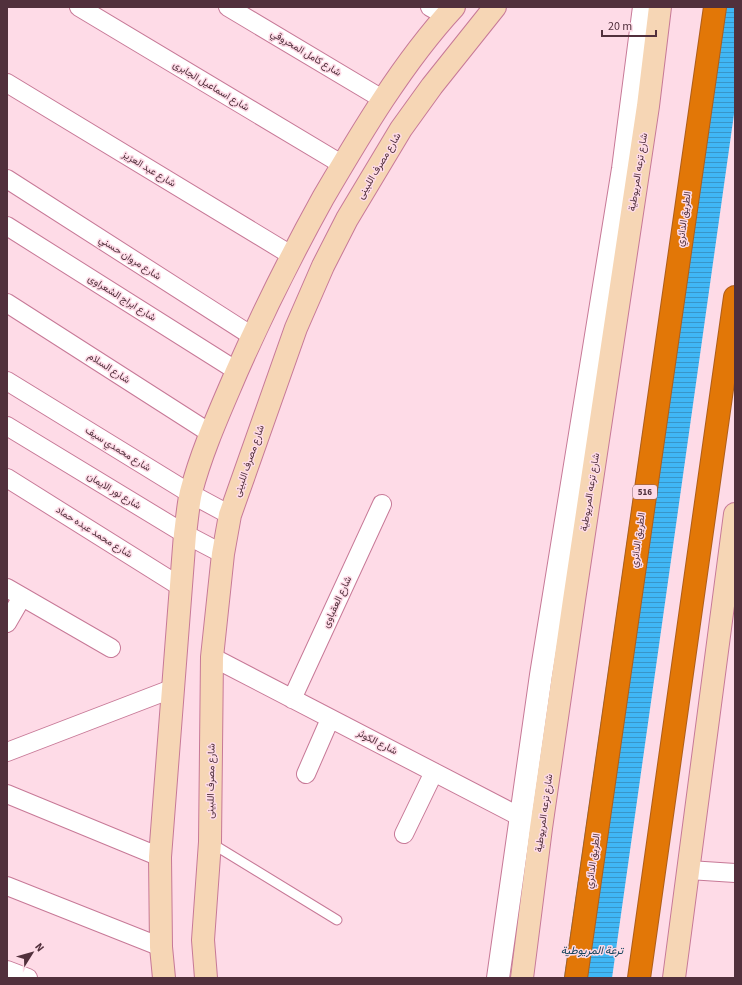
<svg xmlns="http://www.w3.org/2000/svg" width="742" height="985" viewBox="0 0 742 985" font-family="'Source Sans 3',Vazirmatn,sans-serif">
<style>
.water{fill:url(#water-rules)}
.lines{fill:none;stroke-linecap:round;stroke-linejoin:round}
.service-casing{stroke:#c77997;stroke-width:11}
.minor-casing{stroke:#c77997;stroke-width:20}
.tertiary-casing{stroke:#c77997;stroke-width:24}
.secondary-casing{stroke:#c77997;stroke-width:24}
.motorway-casing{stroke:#af5e1a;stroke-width:24}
.service{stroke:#fff;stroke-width:9}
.minor{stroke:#fff;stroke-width:18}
.tertiary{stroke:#fff;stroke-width:22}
.secondary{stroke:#f6d6b5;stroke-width:22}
.motorway{stroke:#e27707;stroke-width:22}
.labels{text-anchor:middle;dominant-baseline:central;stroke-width:3;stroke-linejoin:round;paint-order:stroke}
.shield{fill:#fedbe7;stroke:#85636f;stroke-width:1}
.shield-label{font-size:9px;font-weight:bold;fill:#51303c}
.street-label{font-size:10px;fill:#51303c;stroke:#fedbe7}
.water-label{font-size:11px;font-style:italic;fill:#12425b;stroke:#fedbe7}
</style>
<defs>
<pattern id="water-rules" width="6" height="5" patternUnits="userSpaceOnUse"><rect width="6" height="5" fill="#40b7f5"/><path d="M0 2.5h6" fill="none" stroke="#3895c8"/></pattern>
</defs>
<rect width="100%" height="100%" fill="#fedbe7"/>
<path class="water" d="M708,7H735V107L612,978H564L642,436Z"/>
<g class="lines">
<g class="service-casing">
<path id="service" d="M211,843L337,920"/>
</g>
<g class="minor-casing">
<path id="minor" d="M79,7L343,165
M228,7L384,100
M430,7L446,16
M7,83L291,255
M7,179L252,336
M7,226L237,371
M7,303L210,433
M7,381L191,494L230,515
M7,426L185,534L223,554
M7,478L181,587
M7,588L111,648
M7,623L22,597
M212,657L532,823
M292,699L382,504
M7,752L174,688
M306,774L330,719
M7,794L160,857
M404,834L434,772
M689,870L735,873
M7,886L161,947
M7,970L28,978"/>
</g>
<g class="tertiary-casing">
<path id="tertiary" d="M498,978L541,675L623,169L644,7"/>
</g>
<g class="secondary-casing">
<path id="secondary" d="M164,978L161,947L160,857L185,534C187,520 188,505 191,492C202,450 220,411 237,371C263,312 292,254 323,198C361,133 403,62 454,7
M206,978L203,940L210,842L212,657L223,554L230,515L296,328L323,266L347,219L401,129L432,86L495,7
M522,978L541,828L574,600L648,106L660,7
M674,978L735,514"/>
</g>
<g class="motorway-casing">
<path id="motorway" d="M576,978L715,7
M639,978L735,297"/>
</g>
<use href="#service" class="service"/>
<use href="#minor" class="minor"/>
<use href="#tertiary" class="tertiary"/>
<use href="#secondary" class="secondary"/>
<use href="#motorway" class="motorway"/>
</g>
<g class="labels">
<rect class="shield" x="633" y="485" width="24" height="14" rx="3"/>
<g class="shield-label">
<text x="645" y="492">516</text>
</g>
<g class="street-label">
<text transform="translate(306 53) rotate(31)">شارع كامل المحروقي</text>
<text transform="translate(211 86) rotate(31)">شارع اسماعيل الجابرى</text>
<text transform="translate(379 166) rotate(-59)">شارع مصرف اللبينى</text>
<text transform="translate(149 169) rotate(31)">شارع عبد العزيز</text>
<text transform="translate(638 172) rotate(-81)">شارع ترعه المريوطية</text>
<text transform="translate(684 219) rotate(-82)">الطريق الدائري</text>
<text transform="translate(130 258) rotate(33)">شارع مروان حسني</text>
<text transform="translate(122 298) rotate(32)">شارع ابراج الشعراوى</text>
<text transform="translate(109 368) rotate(33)">شارع السلام</text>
<text transform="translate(118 449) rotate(32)">شارع محمدي سيف</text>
<text transform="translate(249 461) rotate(-71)">شارع مصرف اللبينى</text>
<text transform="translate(114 491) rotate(31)">شارع نور الايمان</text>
<text transform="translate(590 492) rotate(-81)">شارع ترعه المريوطية</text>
<text transform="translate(94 532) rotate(32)">شارع محمد عبده حماد</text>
<text transform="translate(638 540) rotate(-82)">الطريق الدائري</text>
<text transform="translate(337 602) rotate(-65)">شارع العقباوى</text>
<text transform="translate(377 742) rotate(27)">شارع الكوثر</text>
<text transform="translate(211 781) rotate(-89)">شارع مصرف اللبينى</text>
<text transform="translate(544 813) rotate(-82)">شارع ترعه المريوطية</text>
<text transform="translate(593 861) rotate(-82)">الطريق الدائري</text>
</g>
<g class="water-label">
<text x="592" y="950">ترعة المريوطية</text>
</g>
</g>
<rect width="742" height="985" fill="none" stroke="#51303c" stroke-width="16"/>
<g transform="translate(32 953) rotate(53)" stroke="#fedbe7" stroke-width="3" paint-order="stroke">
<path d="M0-3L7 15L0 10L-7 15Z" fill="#51303c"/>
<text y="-6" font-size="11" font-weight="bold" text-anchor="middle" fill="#51303c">N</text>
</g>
<path d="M602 30v6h54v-6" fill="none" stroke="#51303c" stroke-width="2"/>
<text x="608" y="30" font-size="12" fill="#51303c" stroke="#fedbe7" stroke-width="3" paint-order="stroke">20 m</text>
</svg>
